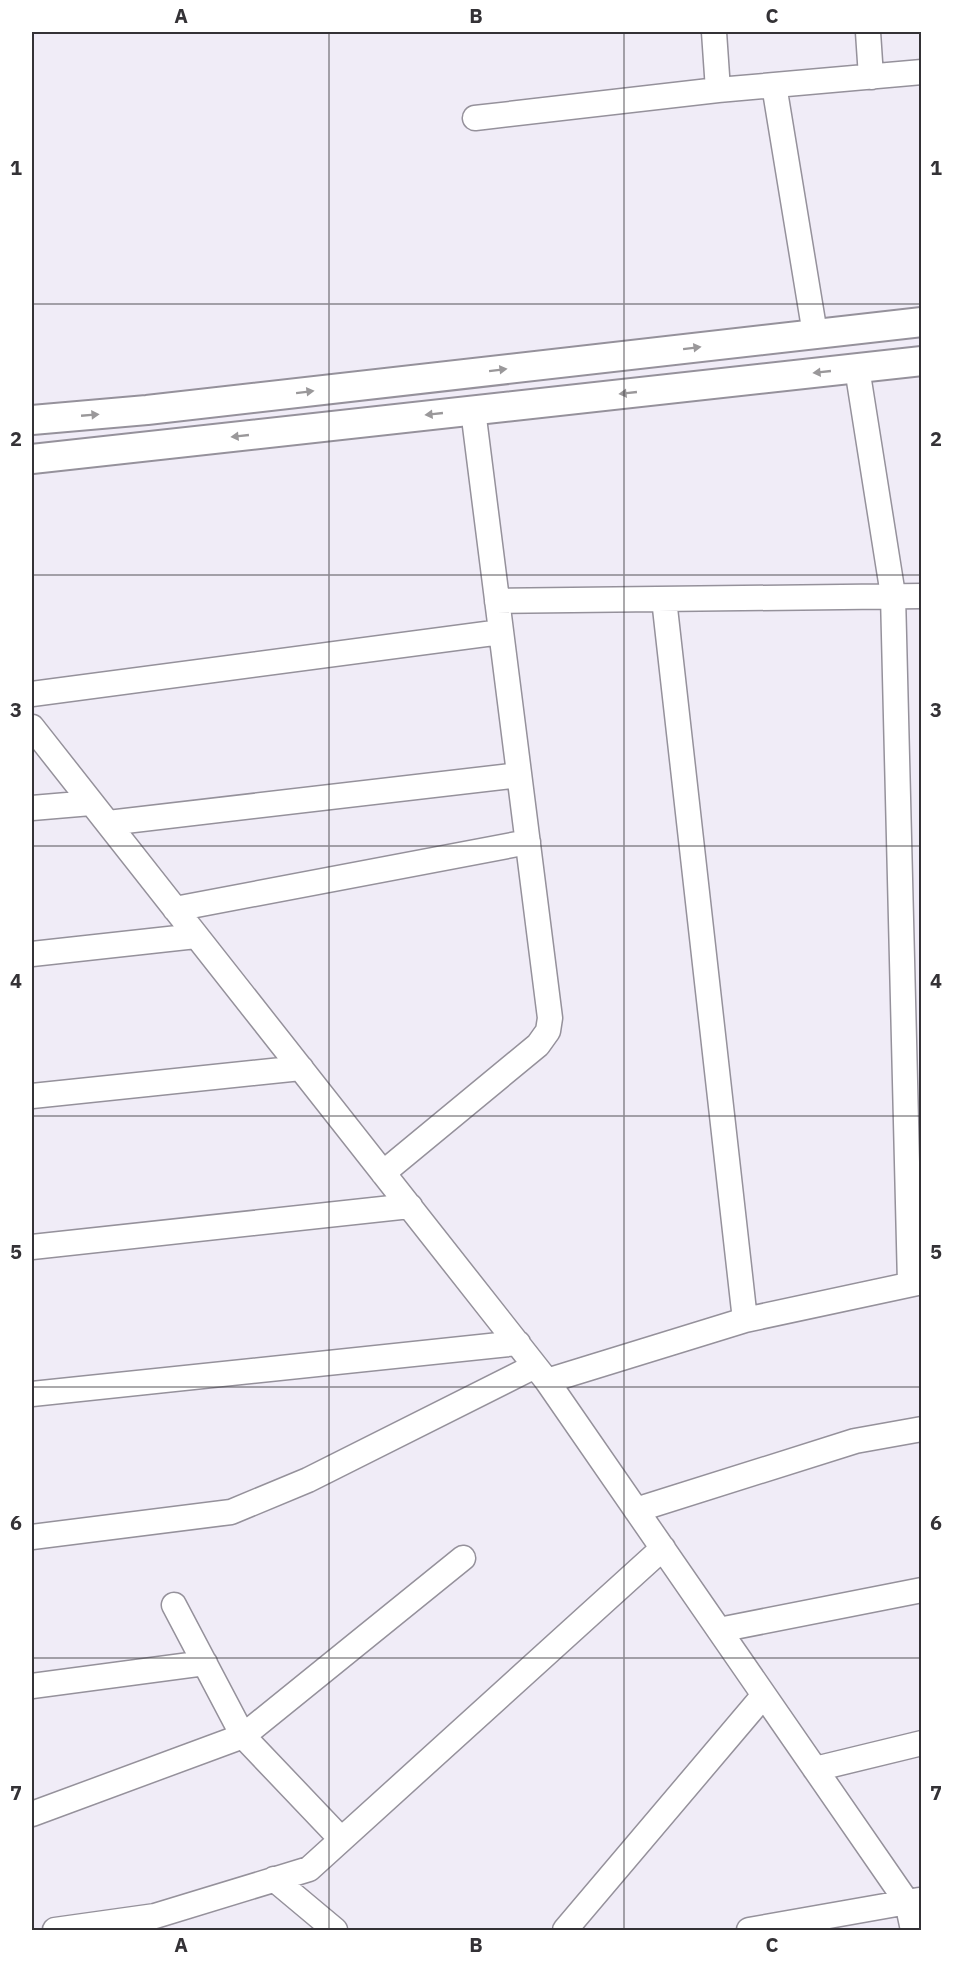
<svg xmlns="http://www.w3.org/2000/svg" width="953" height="1962" viewBox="0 0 953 1962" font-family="'IBM Plex Sans',sans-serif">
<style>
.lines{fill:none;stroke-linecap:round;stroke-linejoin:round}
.minor-casing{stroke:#95919b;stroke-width:27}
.tertiary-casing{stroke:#95919b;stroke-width:32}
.minor{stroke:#fff;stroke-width:24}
.tertiary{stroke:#fff;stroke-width:28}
.oneway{fill:#9a989a}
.grid{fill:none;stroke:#343236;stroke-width:1.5;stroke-opacity:0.55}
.neatline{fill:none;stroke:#343236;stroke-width:2}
.grid-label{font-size:20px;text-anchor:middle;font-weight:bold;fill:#343236}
</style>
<rect width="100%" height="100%" fill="#f0ecf7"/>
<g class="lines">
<g class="minor-casing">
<path id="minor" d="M714,32L718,90
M868,32L871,77
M774,85L815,334
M475,118L718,90L922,72
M857,368L893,595L910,1284
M664,599L745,1320
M497,601L922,596
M32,694L501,632
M32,727L547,1381L907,1902L913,1930
M32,808L91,803
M108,823L519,775
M175,909L528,842
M32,954L196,936
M32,1096L301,1068
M383,1173L538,1045L548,1031L550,1018L473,410
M32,1247L410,1206
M547,1381L745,1320L922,1282
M32,1394L518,1343
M636,1510L855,1441L922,1429
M32,1537L231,1512L308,1480L535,1366
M174,1605L243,1736L341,1839
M719,1630L922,1590
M32,1686L205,1663
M815,1769L922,1743
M32,1814L243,1736L463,1558
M274,1879L335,1930
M55,1930L155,1916L309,1869L663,1548
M565,1930L764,1695
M749,1930L919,1900"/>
</g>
<g class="tertiary-casing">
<path id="tertiary" d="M32,420L147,410L922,322
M32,459L922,361"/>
</g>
<use href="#minor" class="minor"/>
<use href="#tertiary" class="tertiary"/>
</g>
<defs><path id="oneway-solid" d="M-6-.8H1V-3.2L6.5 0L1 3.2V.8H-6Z" transform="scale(1.5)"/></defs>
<g class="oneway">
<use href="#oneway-solid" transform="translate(692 348) rotate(-7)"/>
<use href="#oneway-solid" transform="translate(498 370) rotate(-7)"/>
<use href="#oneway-solid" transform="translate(822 372) rotate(174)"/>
<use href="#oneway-solid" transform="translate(305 392) rotate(-7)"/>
<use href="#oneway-solid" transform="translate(628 393) rotate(174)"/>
<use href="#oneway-solid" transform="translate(434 414) rotate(174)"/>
<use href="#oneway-solid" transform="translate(90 415) rotate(-5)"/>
<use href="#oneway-solid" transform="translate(240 436) rotate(174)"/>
</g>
<path class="grid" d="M329,32V1930M624,32V1930M32,304H922M32,575H922M32,846H922M32,1116H922M32,1387H922M32,1658H922"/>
<rect width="953" height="1962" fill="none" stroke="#ffffff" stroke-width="66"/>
<rect x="33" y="33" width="887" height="1896" class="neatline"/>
<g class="grid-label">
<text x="181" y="23">A</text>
<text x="476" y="23">B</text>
<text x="772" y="23">C</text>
<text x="16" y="175">1</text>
<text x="936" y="175">1</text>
<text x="16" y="446">2</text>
<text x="936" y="446">2</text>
<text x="16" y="717">3</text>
<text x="936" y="717">3</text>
<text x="16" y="988">4</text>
<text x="936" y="988">4</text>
<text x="16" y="1259">5</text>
<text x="936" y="1259">5</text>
<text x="16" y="1530">6</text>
<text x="936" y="1530">6</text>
<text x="16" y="1800">7</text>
<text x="936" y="1800">7</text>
<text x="181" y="1952">A</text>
<text x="476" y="1952">B</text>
<text x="772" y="1952">C</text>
</g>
</svg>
